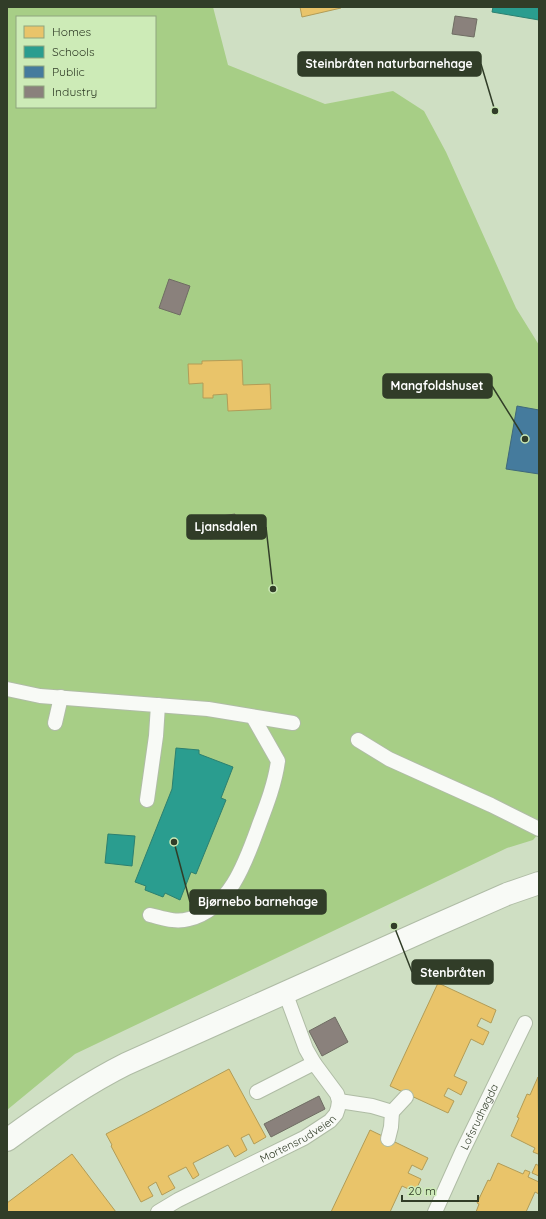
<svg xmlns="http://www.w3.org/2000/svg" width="546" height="1219" viewBox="0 0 546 1219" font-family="Quicksand,sans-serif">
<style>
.forest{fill:#a7ce86;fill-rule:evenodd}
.homes{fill:#e9c46a;stroke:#b29c56}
.schools{fill:#2a9d8f;stroke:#2c8070}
.public{fill:#457b9d;stroke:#3f687a}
.industry{fill:#8a817c;stroke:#6f6d63}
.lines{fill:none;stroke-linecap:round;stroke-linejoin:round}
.lane-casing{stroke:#afbca5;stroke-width:16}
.secondary-casing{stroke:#afbca5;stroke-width:24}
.lane{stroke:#f8faf6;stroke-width:14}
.secondary{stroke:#f8faf6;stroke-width:22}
.labels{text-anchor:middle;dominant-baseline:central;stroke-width:4;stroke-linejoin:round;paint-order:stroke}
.street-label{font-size:11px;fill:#313d28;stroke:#cdebb7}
.leader{fill:none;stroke:#313d28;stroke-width:1.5}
.callout-dot{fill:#313d28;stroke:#cdebb7;stroke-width:1.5}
.callout{fill:#313d28;stroke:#313d28;stroke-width:1.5}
.callout-label{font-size:12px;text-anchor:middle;font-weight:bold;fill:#fff}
</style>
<rect width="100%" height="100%" fill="#cfdfc3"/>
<path class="forest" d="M7,7H213L228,65L325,104L393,91L424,111L446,152L516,308L539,345V833L533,840L507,848L75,1054L7,1110ZM17,17H155V107H17Z"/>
<path class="homes" d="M300,7H341V8L302,17Z
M242,360L243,385L270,384L271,409L228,411L227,394L213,395V398H203V383L189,384L188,364H202V361Z
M438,983L496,1010L491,1023L481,1018L477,1026L489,1032L483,1045L471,1039L454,1076L467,1082L461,1095L448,1088L444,1096L454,1101L448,1113L390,1086Z
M229,1069L266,1137L254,1144L249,1134L241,1138L247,1150L235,1157L228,1145L193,1163L199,1175L193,1179L186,1167L168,1176L175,1188L162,1195L156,1182L148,1187L153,1196L141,1202L111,1146L112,1145L106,1134Z
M538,1077L539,1152L538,1154L533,1152L535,1148L511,1136L519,1118L517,1117L527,1094L530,1095Z
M370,1130L428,1158L422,1170L412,1165L408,1173L421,1179L415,1192L402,1186L390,1212H331Z
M72,1154L116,1212H7V1203Z
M498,1163L523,1174L525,1170L530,1172L528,1177L539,1182V1194L535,1192L526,1212H476L479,1204L477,1203L488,1180L490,1181Z
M536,1164L539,1166V1176L532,1173Z"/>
<path class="schools" d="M493,7H539V20L492,12Z
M176,748L199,750V754L233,767L221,798L226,800L196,874L191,872L180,900L165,893L163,897L145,890L146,886L135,882L172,789Z
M108,834L135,836L132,866L105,863Z"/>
<path class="public" d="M517,406L539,410V474L506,469Z"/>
<path class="industry" d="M455,16L477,19L474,37L452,34Z
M169,279L190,286L180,315L159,308Z
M235,514L237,536L210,539L208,518Z
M335,1017L348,1042L322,1056L309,1031Z
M319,1096L325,1109L271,1137L264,1124Z"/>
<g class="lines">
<g class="lane-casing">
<g id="lane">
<path d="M7,689L40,696L208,709L293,723"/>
<path d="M55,723L61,697"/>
<path d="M358,740L389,759L491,805L539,829"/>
<path d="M147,800L156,736L158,705"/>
<path d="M150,915C163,918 175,923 189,919C230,909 246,861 259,825C267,804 275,783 278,761L253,717"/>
<path d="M257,1092L314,1063"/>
<path d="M339,1101L372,1106L392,1112L391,1127L388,1139"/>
<path d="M392,1112L406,1097"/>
<path id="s1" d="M158,1212L178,1200L304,1138L330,1121L336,1114L338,1108L339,1101L337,1094L314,1063L306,1049L285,992"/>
<path id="s2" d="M435,1212L462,1152L525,1023"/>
</g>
</g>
<g class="secondary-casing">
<path id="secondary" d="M7,1140C45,1112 84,1085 126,1064L432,927L507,894L539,883"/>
</g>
<use href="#lane" class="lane"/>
<use href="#secondary" class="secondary"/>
</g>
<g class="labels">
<g class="street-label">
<text stroke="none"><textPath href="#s2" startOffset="105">Lofsrudhøgda</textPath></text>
<text stroke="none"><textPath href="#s1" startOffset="158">Mortensrudveien</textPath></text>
</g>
</g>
<path class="leader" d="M495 111L481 64M525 439L492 386M273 589L266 527M174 842L190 902M394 926L412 972"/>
<g class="callout-dot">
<circle cx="495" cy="111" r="4"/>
<circle cx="525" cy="439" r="4"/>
<circle cx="273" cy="589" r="4"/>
<circle cx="174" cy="842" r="4"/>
<circle cx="394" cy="926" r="4"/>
</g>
<g class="callout">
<rect x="298" y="52" width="183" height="24" rx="4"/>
<rect x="383" y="374" width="109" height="24" rx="4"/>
<rect x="187" y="515" width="79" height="24" rx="4"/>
<rect x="190" y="890" width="136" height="24" rx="4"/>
<rect x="412" y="960" width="81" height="24" rx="4"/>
</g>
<g class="callout-label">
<text x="389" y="68">Steinbråten naturbarnehage</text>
<text x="437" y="390">Mangfoldshuset</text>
<text x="226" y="531">Ljansdalen</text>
<text x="258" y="906">Bjørnebo barnehage</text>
<text x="453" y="977">Stenbråten</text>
</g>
<rect width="546" height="1219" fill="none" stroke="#313d28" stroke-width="16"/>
<rect x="16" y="16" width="140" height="92" fill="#cdebb7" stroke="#8fa57e"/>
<rect x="24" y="26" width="20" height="12" fill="#e9c46a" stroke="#8fa57e"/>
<text x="52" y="36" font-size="12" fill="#313d28">Homes</text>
<rect x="24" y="46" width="20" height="12" fill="#2a9d8f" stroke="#8fa57e"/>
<text x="52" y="56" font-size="12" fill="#313d28">Schools</text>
<rect x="24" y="66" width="20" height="12" fill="#457b9d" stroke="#8fa57e"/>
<text x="52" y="76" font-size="12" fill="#313d28">Public</text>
<rect x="24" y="86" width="20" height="12" fill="#8a817c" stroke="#8fa57e"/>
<text x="52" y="96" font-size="12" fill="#313d28">Industry</text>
<path d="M402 1195v6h76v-6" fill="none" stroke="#313d28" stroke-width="2"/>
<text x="408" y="1195" font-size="12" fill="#313d28" stroke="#cdebb7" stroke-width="3" paint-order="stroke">20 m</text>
</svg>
